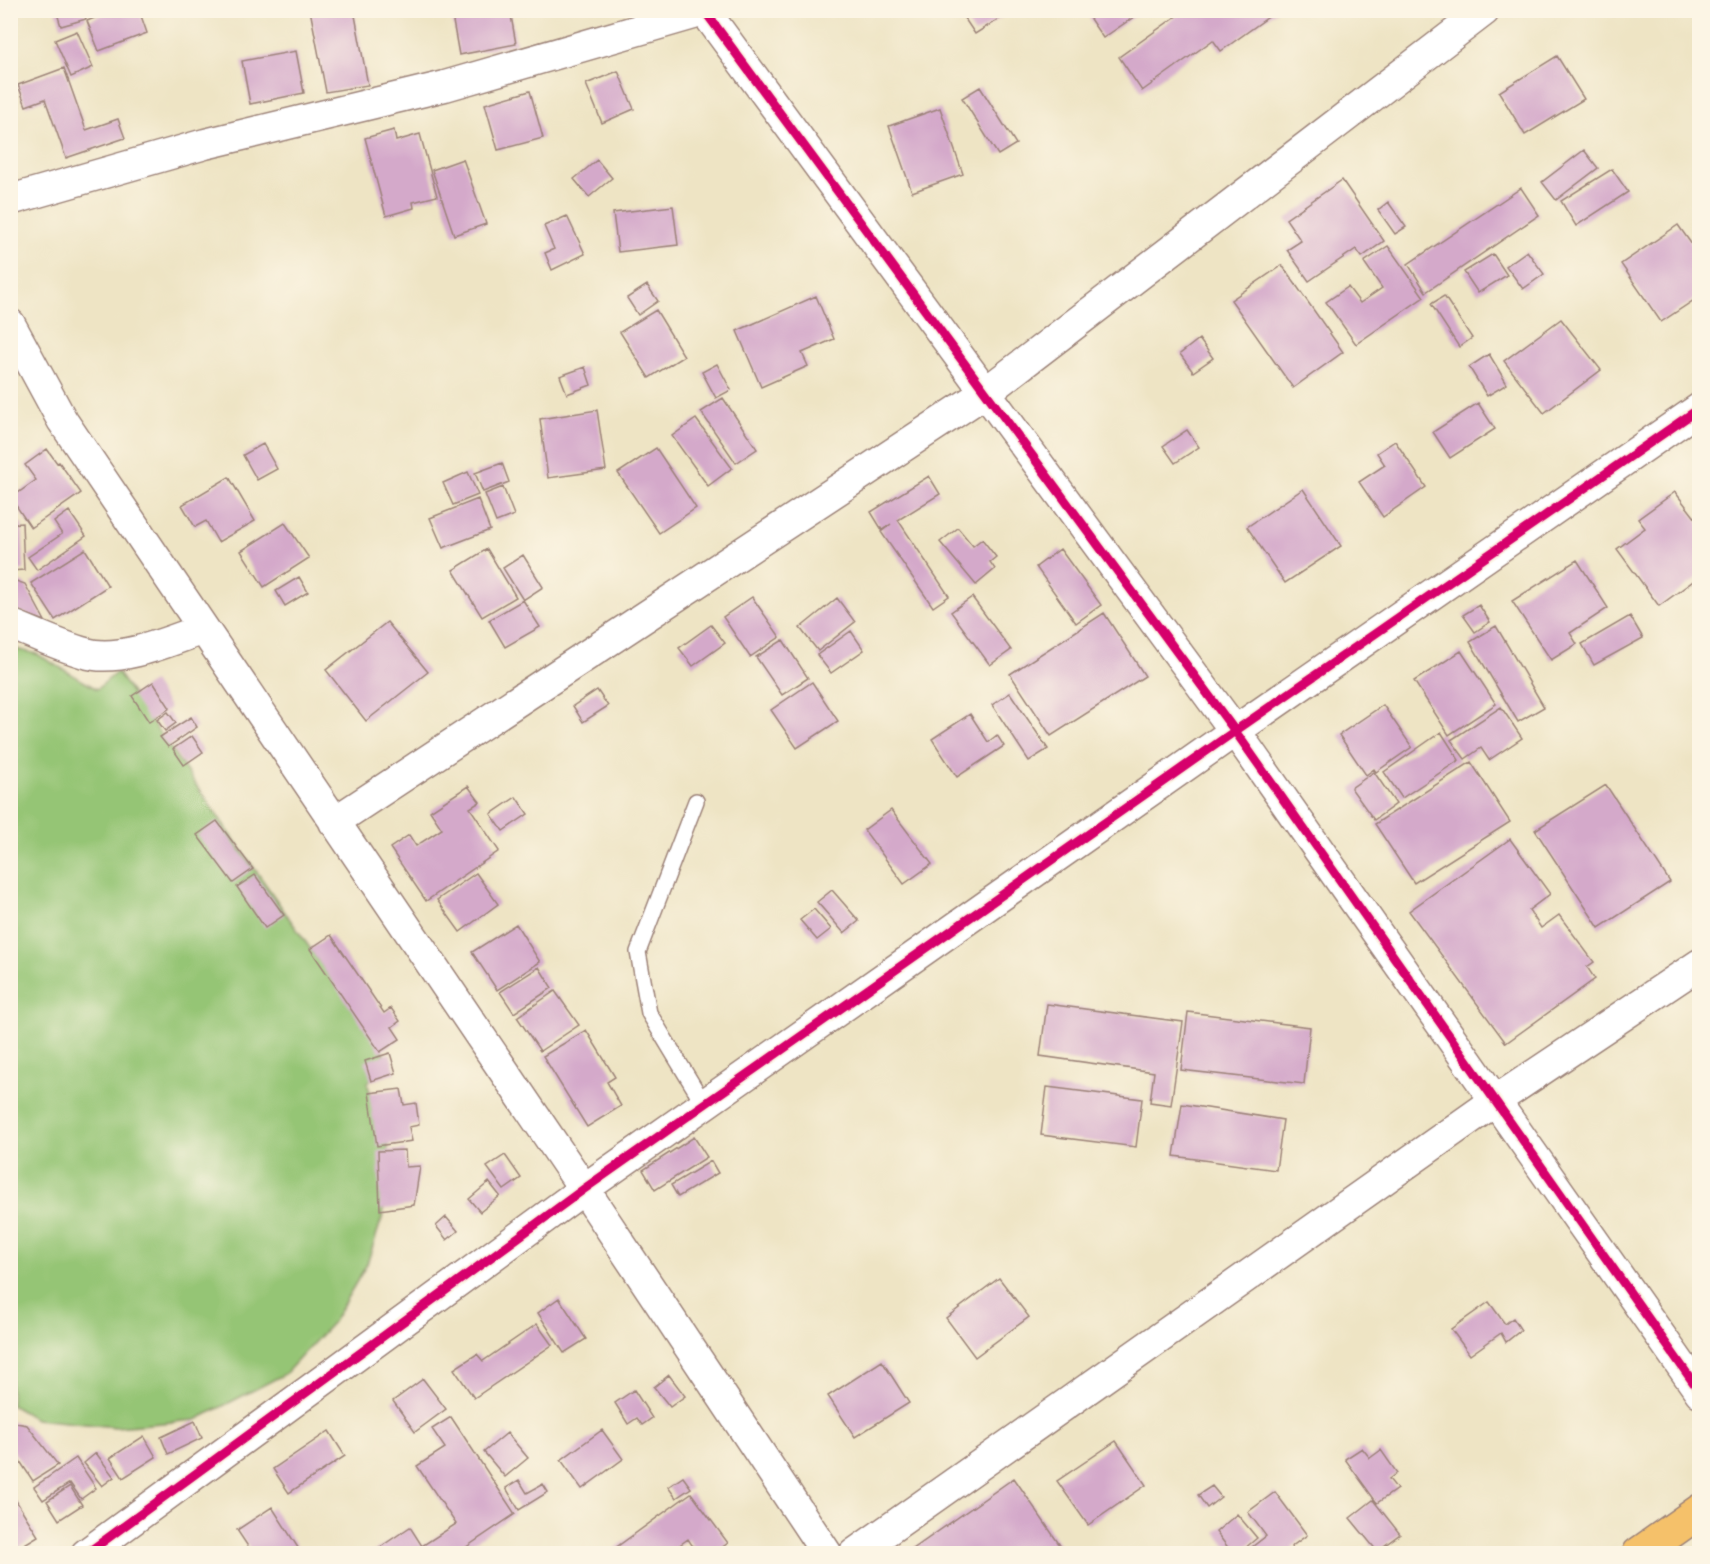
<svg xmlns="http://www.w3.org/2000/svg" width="1710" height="1564" viewBox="0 0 1710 1564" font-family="'Gentium Book Plus',serif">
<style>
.green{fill:#95c574;stroke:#707250;stroke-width:1.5}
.building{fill:#d4a9ca}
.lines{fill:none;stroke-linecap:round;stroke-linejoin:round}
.service-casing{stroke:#9c8278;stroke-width:18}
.minor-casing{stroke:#9c8278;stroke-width:33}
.primary-casing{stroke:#9c8278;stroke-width:36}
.service{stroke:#fff;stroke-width:15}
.minor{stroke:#fff;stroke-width:30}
.primary{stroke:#f5c16b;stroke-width:33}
.cycleway-casing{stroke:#fcf5e5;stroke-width:13}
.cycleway{stroke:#d6006c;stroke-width:9}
</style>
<rect width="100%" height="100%" fill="#fcf5e5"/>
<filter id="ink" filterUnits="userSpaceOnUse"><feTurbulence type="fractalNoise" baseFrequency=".0167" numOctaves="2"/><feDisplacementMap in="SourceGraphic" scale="12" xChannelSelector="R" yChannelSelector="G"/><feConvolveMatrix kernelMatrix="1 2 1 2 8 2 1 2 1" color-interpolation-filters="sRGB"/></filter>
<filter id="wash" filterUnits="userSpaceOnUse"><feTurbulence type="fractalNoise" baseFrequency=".008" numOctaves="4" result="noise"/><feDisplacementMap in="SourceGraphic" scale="24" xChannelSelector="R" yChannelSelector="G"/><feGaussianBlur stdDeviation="1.35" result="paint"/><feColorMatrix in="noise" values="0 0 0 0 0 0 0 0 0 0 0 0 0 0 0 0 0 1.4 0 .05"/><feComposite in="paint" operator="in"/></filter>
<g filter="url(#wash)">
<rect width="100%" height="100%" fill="#eee4c4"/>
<path class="green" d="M11,648L37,654L97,689L117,672L391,1064L367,1083L388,1144L383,1215L367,1264L333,1322L285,1374L196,1420L116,1427L35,1419L11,1405Z"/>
<g id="blocks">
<path class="building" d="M56,10H84L86,19L61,26Z
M114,10H139L147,33L99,51L87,21Z
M310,10H354L368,85L326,92Z
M451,10H510L516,44L459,55Z
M959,10H1002L1005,15L975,34Z
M1084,10H1144L1103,38Z
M1185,10H1278L1221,51L1213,40L1142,91L1119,57Z
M77,31L93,67L71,77L55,40Z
M296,51L304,93L250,104L242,61Z
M1557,56L1584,99L1525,135L1499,92Z
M64,68L86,130L118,119L125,138L66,158L45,99L26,106L18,85Z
M618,71L634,109L602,123L586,84Z
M980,87L1016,144L998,155L962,98Z
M530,91L543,138L498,150L485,104Z
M940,108L963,174L912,192L889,126Z
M394,130L396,141L420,134L437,196L413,202L414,208L386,216L365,138Z
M1584,150L1598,168L1556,200L1542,182Z
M463,159L486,224L454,235L432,170Z
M597,160L612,178L589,197L574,179Z
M1612,169L1628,192L1576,226L1561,201Z
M1342,180L1384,241L1362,257L1356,249L1309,281L1287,250L1301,241L1286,219Z
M1521,188L1539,215L1426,292L1408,264Z
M1388,202L1406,227L1395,234L1378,210Z
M673,206L678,245L618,252L613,213Z
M567,216L585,254L552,270L545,253L554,249L544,226Z
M1678,225L1700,256V296L1661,322L1621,264Z
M1388,246L1424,297L1356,344L1326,302L1348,287L1360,303L1382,288L1364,262Z
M1527,251L1544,274L1523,289L1506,266Z
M1493,254L1507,275L1478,293L1464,272Z
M1282,265L1343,352L1293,388L1231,300Z
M647,285L658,301L638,315L627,298Z
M816,296L834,339L802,353L808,366L761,387L737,331Z
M1444,296L1472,338L1459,347L1431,304Z
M656,310L684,356L649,378L620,332Z
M1561,319L1601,370L1544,413L1504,361Z
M1199,339L1213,358L1193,372L1180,354Z
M1489,354L1507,384L1487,396L1469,367Z
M717,364L731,390L716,398L702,372Z
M585,367L591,385L567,394L560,376Z
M723,398L757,449L736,463L701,412Z
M1478,403L1495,429L1450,458L1433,432Z
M597,410L606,470L548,478L540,419Z
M696,419L732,468L708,486L672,436Z
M1187,430L1199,447L1175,463L1163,446Z
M1395,441L1426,487L1383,517L1359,482L1385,465L1377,453Z
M263,444L277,469L257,480L243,455Z
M656,448L696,508L659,533L618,473Z
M47,449L57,463L59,462L81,493L31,528L11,498L36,480L25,465Z
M502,463L509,482L483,492L475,473Z
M468,472L478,495L453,505L443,483Z
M929,476L940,494L898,520L949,596L933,607L881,532L891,524L882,530L871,512Z
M229,477L255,521L218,542L206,521L195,527L182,505Z
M503,487L514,515L496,522L485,494Z
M1303,489L1341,546L1285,583L1247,527Z
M1675,492L1700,524V576L1659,606L1617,549L1645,528L1638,519Z
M478,499L490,530L443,548L430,518Z
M69,511L86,536L37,570L28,557L62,534L54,522Z
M22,523L24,570L10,571V524Z
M285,523L309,558L264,587L241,551Z
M958,528L973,546L982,539L996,557L990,562L995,569L976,585L940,542Z
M85,549L108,586L55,620L31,583Z
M487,549L516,597L482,617L453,570Z
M1060,549L1101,605L1076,623L1036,567Z
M523,555L543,587L523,600L503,568Z
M1577,560L1608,608L1570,633L1577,644L1551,660L1512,601Z
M299,577L308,592L285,606L276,591Z
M10,579L25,584L45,621L10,608Z
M752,597L780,637L750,657L723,617Z
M972,597L1011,650L990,665L951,612Z
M837,598L855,622L818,651L800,628Z
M523,600L540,627L505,647L489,620Z
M1479,605L1490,622L1475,632L1463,615Z
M1104,613L1145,676L1051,736L1010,674Z
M1630,616L1643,638L1594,665L1582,644Z
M387,622L428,672L366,721L326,670Z
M711,625L725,643L693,666L679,648Z
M1496,626L1544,707L1518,722L1470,642Z
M851,631L864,650L831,673L817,655Z
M783,640L808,678L782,695L756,657Z
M1461,651L1496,704L1449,735L1414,681Z
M153,682L170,708L149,722L132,696Z
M812,682L838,721L797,748L771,710Z
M597,690L608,706L583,722L573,706Z
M1010,693L1048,749L1029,761L992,705Z
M1383,705L1412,747L1376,772L1374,769L1366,775L1339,735Z
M1501,707L1522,738L1489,760L1481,748L1465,759L1451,740Z
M168,712L176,723L165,731L157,720Z
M970,714L988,742L997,735L1004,746L957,777L932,739Z
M191,717L197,727L168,747L160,737Z
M1441,732L1459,760L1402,798L1384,772Z
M192,736L203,752L184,765L173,749Z
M1471,762L1510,822L1414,883L1375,824Z
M1374,772L1396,804L1374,820L1351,788Z
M1606,785L1670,882L1599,928L1535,830Z
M468,786L480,802L470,808L499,851L426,901L390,848L409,835L416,846L442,829L430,811Z
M516,797L528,814L503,831L491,814Z
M891,810L932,864L904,884L864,830Z
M217,821L253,869L233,883L197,835Z
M1510,839L1550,894L1529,910L1541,928L1559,915L1594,962L1587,967L1595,979L1506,1043L1409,911Z
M476,873L498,904L460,932L437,900Z
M255,875L284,915L265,928L237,887Z
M832,890L859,921L844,933L817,902Z
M814,909L831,929L817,940L800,920Z
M516,924L540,962L497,990L472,952Z
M331,935L384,1013L391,1008L400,1021L392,1027L400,1039L380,1052L310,949Z
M539,967L552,988L514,1013L500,992Z
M555,991L579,1025L540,1051L517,1017Z
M1047,1004L1183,1022L1171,1105L1150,1102L1154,1072L1040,1056Z
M1188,1012L1310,1027L1304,1084L1181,1070Z
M586,1030L615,1077L607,1082L621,1106L587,1127L543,1056Z
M390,1053L396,1073L371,1081L365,1061Z
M1047,1087L1142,1099L1136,1147L1041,1135Z
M401,1089L404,1105L416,1103L419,1125L409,1127L412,1141L377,1146L369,1093Z
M1182,1104L1283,1120L1276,1170L1174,1156Z
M694,1137L707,1157L655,1190L643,1170Z
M405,1150L406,1167L420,1166L414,1205L380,1210L378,1151Z
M505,1155L521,1178L504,1190L487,1167Z
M711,1161L718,1173L678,1197L671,1185Z
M489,1182L500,1196L480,1212L469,1199Z
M446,1217L458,1231L447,1240L436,1226Z
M999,1278L1029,1317L975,1357L946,1318Z
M559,1298L586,1339L564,1353L538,1313Z
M1489,1302L1505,1324L1513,1318L1521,1330L1506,1342L1501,1333L1470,1355L1451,1329Z
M537,1324L552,1345L474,1398L454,1369L477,1354L483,1361Z
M882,1361L909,1403L855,1437L828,1396Z
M669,1375L685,1396L670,1407L654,1387Z
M423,1379L446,1409L415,1432L393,1401Z
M634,1390L652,1418L642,1425L637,1418L628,1424L615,1403Z
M451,1417L515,1514L456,1554H370L410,1527L422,1546L456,1524L417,1466L445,1448L432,1429Z
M195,1421L202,1438L168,1454L161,1437Z
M11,1422L27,1425L58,1465L33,1481L10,1446Z
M602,1430L623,1459L582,1489L561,1460Z
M329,1431L345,1456L289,1493L273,1469Z
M507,1433L528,1458L505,1477L484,1452Z
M144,1436L156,1457L123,1478L110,1458Z
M1116,1441L1146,1485L1088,1525L1057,1481Z
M1362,1448L1370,1458L1381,1450L1397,1473L1389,1479L1397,1489L1377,1503L1345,1459Z
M96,1453L114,1477L102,1486L84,1463Z
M76,1458L96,1488L81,1499L70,1483L43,1500L34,1487Z
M683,1477L691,1488L676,1498L668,1487Z
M1014,1478L1066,1554H906Z
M519,1480L527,1493L543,1484L548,1492L519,1510L506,1488Z
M70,1486L82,1505L59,1520L47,1501Z
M1212,1486L1221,1497L1207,1508L1198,1495Z
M10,1491L38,1536L15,1550L10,1542Z
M1275,1492L1307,1535L1291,1547L1296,1554H1243L1266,1536L1248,1512Z
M691,1493L728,1543L713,1554H698L688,1539L667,1554H607Z
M1373,1500L1400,1534L1377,1551L1350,1518Z
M272,1507L302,1554H253L237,1530Z
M1237,1514L1257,1538L1238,1554H1233L1216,1532Z"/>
</g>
</g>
<g filter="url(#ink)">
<use href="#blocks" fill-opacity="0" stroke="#9c8278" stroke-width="1.5"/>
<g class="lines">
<g class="service-casing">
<path id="service" d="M696,801L638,952L649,1013L704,1104"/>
</g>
<g class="minor-casing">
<path id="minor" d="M704,10L1235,731L1700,1392
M10,200L205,144L445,86L704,11
M10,324L62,420L584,1189L827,1554
M10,624C35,634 60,646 85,653C119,663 170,641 203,629
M334,822L986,392L1484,11
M86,1554L584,1189L1235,731L1700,408
M854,1554L1495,1101L1700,964"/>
</g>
<g class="primary-casing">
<path id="primary" d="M1639,1554L1700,1511"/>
</g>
<use href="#service" class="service"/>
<use href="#minor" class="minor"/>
<use href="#primary" class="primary"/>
<g class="cycleway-casing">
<path id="cycleway" d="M704,10L1235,731L1700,1392
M86,1554L584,1189L1235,731L1700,408"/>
</g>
<use href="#cycleway" class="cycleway"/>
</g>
</g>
<rect width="1710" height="1564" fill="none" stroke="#fcf5e5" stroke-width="36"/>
</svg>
